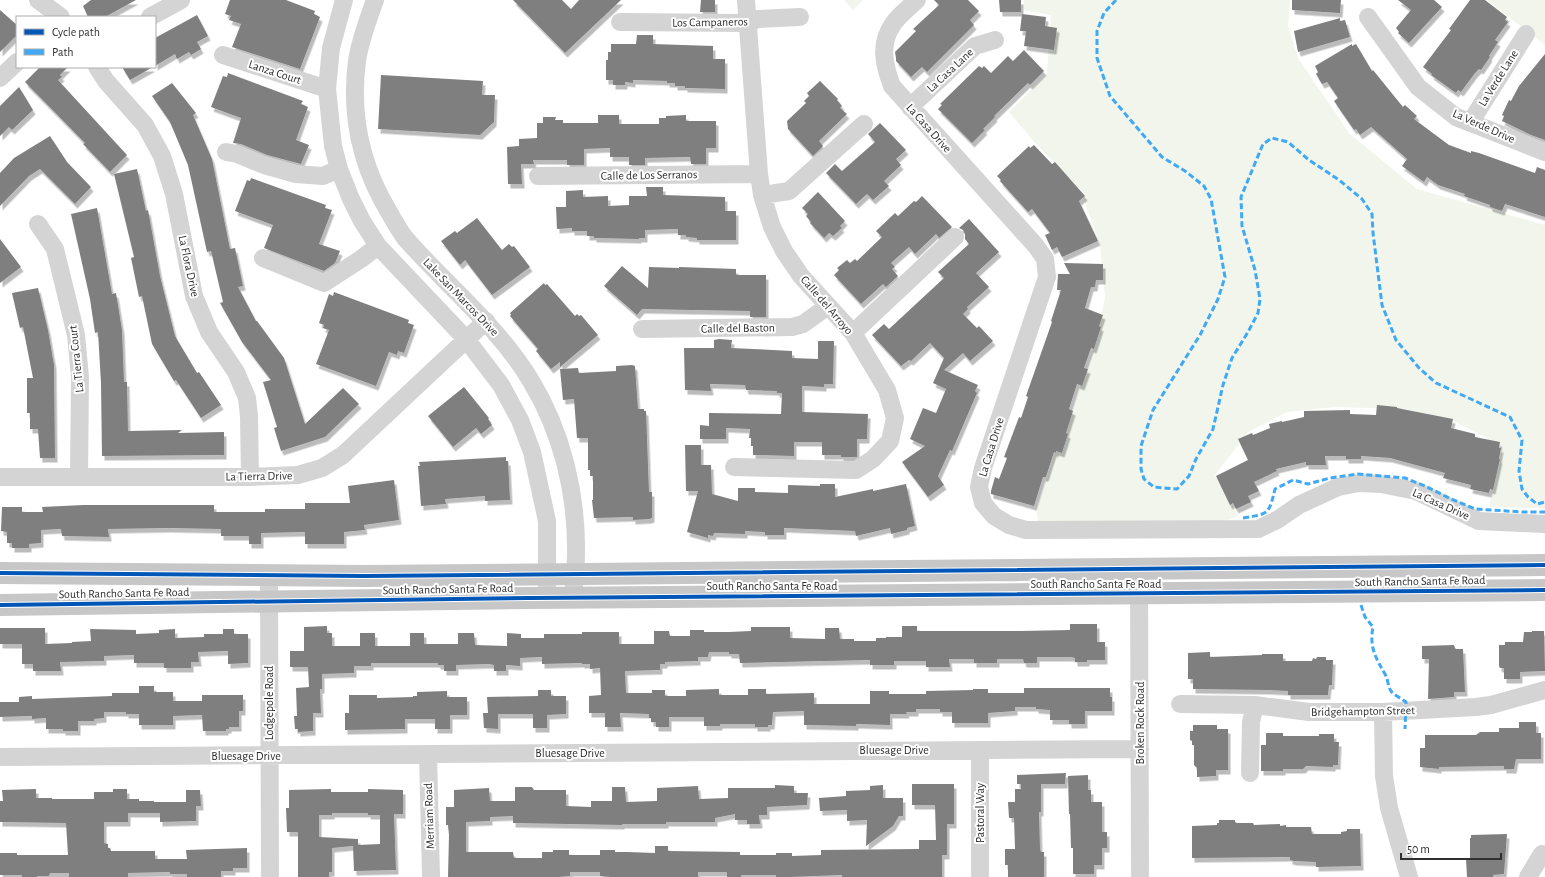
<svg xmlns="http://www.w3.org/2000/svg" width="1545" height="877" viewBox="0 0 1545 877" font-family="'Alegreya Sans',sans-serif">
<style>
.green{fill:#f1f5eb}
.building{fill:#7f7f7f;fill-rule:evenodd;filter:url(#shadow)}
.lines{fill:none;stroke-linecap:round;stroke-linejoin:round}
.minor{stroke:#d4d4d4;stroke-width:18}
.major{stroke:#c7c7c7;stroke-width:22}
.quiet{stroke:#3fa9f5;stroke-width:3;stroke-dasharray:6 3;stroke-linecap:butt}
.cycleway-casing{stroke:#fff;stroke-width:6}
.cycleway{stroke:#0057b8;stroke-width:4}
.labels{text-anchor:middle;dominant-baseline:central;stroke-width:4;stroke-linejoin:round;paint-order:stroke}
.street-label{font-size:12px;fill:#2f2f2f;stroke:#fff}
</style>
<defs>
<filter id="shadow"><feDropShadow dx="2.5" dy="4.5" stdDeviation="0" flood-color="#0004"/></filter>
</defs>
<rect width="100%" height="100%" fill="#fff"/>
<path class="green" d="M846,0H863L853,10L845,1Z
M1024,0H1290L1288,27L1299,60L1350,134L1417,189L1545,225V508L1489,507L1503,446L1449,419L1405,409L1335,407L1287,412L1248,432L1215,475L1238,516L1216,524L1039,523L1036,511L1055,454L1072,412L1099,333L1105,296L1100,244L1080,189L1036,144L1009,112L1047,74L1051,15L1024,10Z
M1487,0H1545V45Z"/>
<path class="building" d="M91,0H136L105,17H88L83,6Z
M230,0H286L315,11L314,14L320,17L300,69L232,47L241,24L229,20L231,16L225,14Z
M513,0H562L571,9L579,0H621L565,53Z
M701,0H715V12H700Z
M934,0H968L979,11L970,20L974,25L927,72L922,67L911,77L896,61V58L895,52L916,31L913,29L939,5Z
M999,0H1021V12H1000Z
M1292,0H1341L1340,13L1292,10Z
M1398,0H1434L1442,7L1409,43L1398,33L1399,32L1396,28L1411,10Z
M1470,0H1485L1507,17L1505,20L1508,22L1495,40L1498,42L1489,56L1490,57L1481,70L1479,69L1475,73L1461,92L1458,90L1456,93L1431,75L1432,74L1423,67L1451,30L1449,29Z
M0,10L17,25V35L0,52Z
M1022,14L1046,17L1045,26L1057,28L1054,50L1024,46L1026,31H1020Z
M197,15L208,36L197,42L201,49L191,55L189,52L177,59L175,54L155,66V38Z
M1340,18V21L1345,20L1350,37L1298,52L1294,31Z
M637,35H653V44L713,46V59H725V89L685,88V86H675V83H667V81L633,80V83L625,82V85H613V80H606V60H608V52H611V44H636Z
M1352,44V46L1356,44L1372,71L1373,70L1403,107L1405,105L1417,116L1414,119L1449,145L1471,153V151L1479,153L1535,173L1537,167L1545,170V217L1505,204L1502,211L1490,207V205L1464,196L1465,194L1438,185L1427,177L1424,182L1402,166L1407,159L1371,127L1360,135L1356,129L1354,130L1334,101L1338,98L1327,82L1322,84L1316,74L1318,72L1315,66Z
M1024,50L1044,71L1030,85L1028,83L994,116L995,117L983,129L985,130L972,143L938,109L942,105L940,104L979,66L982,68L984,66L991,73L1008,56L1013,61Z
M1545,54V140L1531,135L1502,121L1504,116L1502,115L1509,100L1511,101L1519,86Z
M40,67H68L60,75L62,77L58,80L127,155L110,172L83,144L85,143L25,82Z
M122,67H153L130,80Z
M228,73L303,101L301,104L308,107L296,140L309,145L301,164L267,155L241,144L233,143L241,118L211,107L223,76L227,77Z
M381,75L483,81L482,95H495L494,122L480,135L378,129Z
M820,81L838,99L837,100L842,106L840,108L847,114L819,141L823,146L813,156L788,129L787,121L806,103L804,101L809,96L807,93Z
M172,83L196,113L193,115L212,159L230,249L235,248L243,286L238,287L256,321H257L284,358L305,424L343,388L359,404L325,437L281,451L274,428L277,427L263,382L271,380L242,342L220,303L223,302L211,251L207,252L188,165L170,122L152,96Z
M19,87L33,110L12,130L9,127L0,136V106Z
M598,115H619V124H659V118H666V116L686,115V121H716V148H706V164H691L690,157L645,158V165H629V157H610V148L584,149V165H567V160H533L534,164H521L522,184H508L507,147L519,146V139L537,138V123H543V117H556L555,120H563V123H598Z
M880,123L906,150L896,159L901,165L884,181L889,186L873,200L867,194L856,204L826,173L835,164L842,171L875,142L868,134Z
M50,136L67,162L91,187L75,204L40,169L29,176L0,206V173L14,158Z
M1034,145L1052,164L1055,162L1085,196L1079,201L1098,241L1062,257L1057,247L1052,250L1045,235L1050,233L1032,209L1028,212L1000,181L1001,180L997,176L1029,146L1030,148Z
M137,169L146,211L148,210L160,276L175,336L197,373L199,372L221,405L201,418L176,380L174,381L152,344L142,296L139,297L131,258L134,257L114,174Z
M251,178L326,205L325,208L332,210L319,244L340,251L335,263L324,271L264,248L273,225L235,211L247,180L250,181Z
M646,187H663V195L725,197V211H736V240H697V238L686,237V235H678V229L645,230V238H639V239L594,238V236H587V231H572V228L557,229L556,207H566V191L583,190V197L608,196V206L629,205V196H647Z
M818,192L845,221L840,226L842,228L833,236L829,233L824,238L810,223L811,222L806,216L808,214L802,208Z
M922,196L952,227L939,238L936,234L915,254L909,247L891,263L895,267L892,269L898,276L886,287L883,284L861,304L834,275L839,270L837,268L847,260L850,263L855,259L857,261L882,237L876,231L895,213L898,216L914,201L916,202Z
M97,208L112,294L116,293L122,330L124,382H127L128,431L182,430L178,433L224,432V455L102,456L101,383L98,332L95,333L90,299L71,214Z
M477,218L502,250L509,244L512,247L514,246L530,267L492,295L465,260L460,265L441,241L455,231L457,233Z
M969,219L999,252L976,273L989,287L967,307L968,309L963,314L977,328L979,326L993,341L970,361L963,353L944,370L978,385L975,391L977,393L952,451L950,450L938,476L944,485L928,497L902,462L925,446L910,439L923,408L936,413L946,389L933,383L944,358L930,343L911,361L909,360L901,366L872,335L884,324L889,329L944,278L938,272L969,244L965,239V234L963,230L959,228Z
M0,239L21,267L0,283Z
M1064,263L1103,264V280H1096L1095,287H1091L1085,308L1103,315L1099,326L1101,327L1094,349L1091,348L1084,368L1088,369L1082,386L1077,384L1069,409L1073,411L1066,433L1068,434L1062,453L1056,451V453L1054,452L1046,477H1043L1034,506L991,494V491L995,477L999,479L1007,458L1004,457L1019,417L1021,418L1028,397L1026,396L1052,322L1051,321L1061,290H1057L1058,274H1070Z
M622,266L648,288L649,267L679,268V267L736,269V275H766V317H750V311L692,310L642,309L637,315L604,286Z
M544,283L545,285L547,284L575,316L577,314L579,316L581,315L598,335L560,367V362L551,369L536,351L538,349L510,316L511,315L510,313Z
M38,288L48,330L54,365L55,458H40L38,429H30V413H27V378H33L23,327L20,328L12,293Z
M334,292L409,320L408,323L414,325L404,353L398,351L397,355L389,352L376,386L316,364L329,330L323,328L324,325L319,323L329,294L333,296Z
M719,339L732,340L731,348L792,351V358L818,359V341H834L833,384H824V387L802,386V412L868,414L867,439H857V457H841V455H822V442H794V456L753,455V446H751V438H749L750,429L726,428V439H700V425L709,426V413L781,414L782,393H777V391L746,390L745,385L710,384L711,391L685,390L684,348H714V340Z
M632,365L635,366L638,409H644V411H646L649,492H652V518H651L650,519L633,520V517L594,518L592,500H593V476H590V470H588V438H577L574,399L563,400L560,369L578,368L579,373L616,371V366Z
M464,387L489,418L488,419L492,425L481,434L476,428L453,447L428,416Z
M1377,405L1397,407V408L1453,419L1451,428L1475,434V437L1500,442L1499,448H1501L1499,459H1500L1493,490L1490,489L1489,493L1470,489L1471,485L1443,478L1445,473L1390,458L1361,456V459H1346V456H1325L1326,465H1306V462L1276,469L1277,471L1254,482L1259,491L1248,496L1251,502L1236,509L1233,503L1230,505L1216,476L1248,460L1238,439L1252,433L1253,435L1270,428L1269,424L1282,421V422L1304,417V411L1350,410V414L1376,415Z
M685,445H701V465H711L712,494L738,501V488H755V492L788,493V485L820,486V484H835V497L873,489V491L906,484L915,526L907,528V530L891,534L890,528L856,536L855,531L784,528V535H765V532L745,531V534L714,533L713,536L708,535V538L687,532L698,491H686Z
M506,457V461H508L510,500L485,501V496L445,499L446,504L421,506L418,466H420L419,462Z
M394,480L399,520L364,525L365,530L344,532V544H305V532L261,533V544H249V536H221V529L169,528L108,529L109,537L62,536L61,529L41,530V543L29,544V548H12V543H7V532L1,531L2,507H22V512H43L42,507L83,505H214V512H265V509H305V503H350L348,486Z
M1070,624H1097V642H1105V660H1087V662H1075V658L1071,657H1037V663H1024L1023,659H997V663H974V659H949L950,667H926V661H894V665H870V660L740,663L739,654H729V652H709L708,657H698V661L665,662V664H660V670L625,671L626,693H652V690H665V696H686V690L719,689V695H748V689H766V694L814,693V704H870V691H889V694H926V691L973,690V689H988V693H1024V688H1110V697H1112V711H1085V724H1069V720H1050V710L1036,709V707H1015V711L988,713V723H952V712H940V709H916V712H906L907,714H890V725L856,724V726L804,725V711L773,712L772,725H768V727H755V724H720V726H704V717H669V727H656V722H651V718H649V714L620,713L621,727H605V713H589V696L601,695L600,668L590,669V664H582V663L542,664V657L520,658V666L506,665V671H494V665L489,664L456,665V671H444V665H438V663H371V666H354V673L322,674V689H320L321,713H313V731L298,732V729H295L294,716H297L296,688L309,687L308,667H290V651H304V627L327,626V633H332V646H360V633H375V646H410V633H424V644H458V633H474L475,645L507,646V633L521,634V638H544V634H582V632H619V644H654V631H669L670,636H690V630H704V632H729L751,631V627H790V638L825,639V628H839L840,639H854V641H876V638H886V637H902V626H917V631H1021L1070,630Z
M0,628H45V644L72,643V642L91,641L90,629L136,630V634L159,633V630L175,629V638L204,637V634H223V629H234V634H248V663L228,664V651L198,652L199,662H191V668H164V663H134V655L104,656V661L60,662L61,671H33V664H22V644H0Z
M1532,631H1544L1545,671L1520,672V679H1504V668H1500L1499,666V645H1505V642H1523L1524,632H1532Z
M1454,645L1455,648L1456,649H1463L1465,692H1454V697L1428,699L1429,659H1422V646Z
M1210,652V657L1262,655V654H1283V661H1312L1313,658L1316,659L1317,657H1326V660H1333L1332,685H1329L1328,695H1288V691L1267,690L1193,689V679H1188V653Z
M139,686H154V692H173V701H202V695H243V711H239V727H229V729H226V731H203L202,715L173,716V725H139V714H126V712H104V718L94,719V721H78V731H63V729H46V718L32,719V716L0,717V702H19V697L32,696V699L112,696V693H139Z
M538,690H551V696H566V714L547,715V728H533V714H498V729L484,728L483,713H488L487,697L538,696Z
M447,691V697H467V715H450V729H435V719H405V729L345,730V713H349V695H377V698L413,697V696H417V692Z
M1519,722H1536V733H1541V759H1516L1514,769H1504V766L1439,767V769L1420,767V748H1425V735H1476L1480,732H1499V728H1519Z
M1193,725H1217V729H1228V770H1216V776L1197,777V768L1194,765V745H1192V741L1190,740V731H1193Z
M1266,733H1283V736H1319V734H1334V742H1339L1338,765H1333V767L1306,766L1303,769H1283V771H1261V745H1266Z
M1066,773L1065,784H1041V812H1039L1040,849L1041,852H1044V877H1008V865H1005V849H1015L1014,818H1009L1008,802H1015V789H1021V784H1017V775Z
M1088,775V790H1091V802H1102V832H1107V848H1102V865H1094V874H1073V848H1071L1070,814H1069L1068,776Z
M912,784H954V824H947V855H942V877H842V875L790,877H776V875H741V877H727V872H698V877H611L600,876V872H570V876L558,877H448L449,835L448,825H446V807H454V790L489,788L490,801H515V787H532L534,790H566V806L591,807V801H612V787H625L626,802L657,801V788L698,786L699,799L728,798V788H775V785L794,786V793H808L807,805L767,807V815H759L760,824H747V820H735V814L715,818V822H666V824H622V825L513,823V816L490,817V821L466,822V852H513L514,858H542V852H553V850H569V855H600V850H615V852H627L655,853V846H668V851L740,852V855H776V853H792V856L821,855V850L919,849V840H936L935,805H912Z
M883,785V798H903V816H899L893,826L866,846L867,820L847,821V810L820,811L819,798L846,796V791L870,790V786Z
M36,789V798H52V799H94V792H113V789H127V799H139V801H154V802H186V790H200L201,806H196V821L160,822V813H128V822H104V843L108,844V848H110L111,851H155V859H187L186,850L247,848V868H233V871H221V877H187V874H170V872L128,873V877H69V873H50L49,876H37V877H22V875H0V853H17V855H68L66,823L0,822V801H3L2,790Z
M331,789V792H368V789L403,790V814H394L396,870L354,871L353,846L332,848V872H329V877H298V832H287L286,808H289V790ZM332,813H368V815H380V844L358,845V839L319,837V815H332Z
M1219,820H1235V822L1237,823H1253L1254,825L1280,824V826L1286,825V827H1311L1312,834H1341V832L1347,831V829H1360L1361,866L1316,867V862L1294,861L1290,860V857L1192,858V826L1217,825V823H1219Z
M1507,834L1504,874L1493,875V877H1467L1466,859H1470V838H1471V835Z"/>
<g class="lines">
<path class="minor" d="M38,0L61,17
M344,0L331,48L327,89L333,146L339,169L351,199L362,221L378,246L466,339L501,385L520,420L532,452L547,521V598
M375,0C368,20 360,40 357,61C350,115 361,166 389,212C394,221 399,230 405,238C447,286 498,326 531,381C562,432 577,494 576,554C576,569 574,583 573,598
M917,0C910,7 899,15 893,24C879,44 884,65 892,86L1036,246L1045,259L1047,277L983,468L979,487L983,503L994,516L1009,525L1026,530L1258,529L1277,520L1299,505L1338,487L1359,483L1381,484L1416,491L1479,521L1545,524
M150,17L181,0
M1368,17L1418,87L1456,117L1545,152
M620,22L748,23L758,19L800,17
M223,55L327,89
M97,67L106,81L145,125L162,156L174,194L194,296L209,332L236,372L247,398L249,416L250,477
M0,78L17,62
M910,107L975,46L995,40
M1470,123L1526,34
M226,152L237,154L264,165L296,174L323,176L339,169
M538,176L759,174
M762,195L789,191L864,124
M38,224L55,249L76,335L80,377L79,477
M263,258L324,283L361,259L378,246
M642,329L792,327L803,324L828,306
M853,333L955,237
M734,467L856,470L873,459L890,441L895,418L887,390L853,333L801,276L784,251L772,227L762,195L759,174L746,0
M0,477H250L298,475L322,468L343,455L486,321
M1139,570L1140,877
M269,576L270,877
M1180,704L1255,705L1309,712H1383L1476,707L1491,705L1545,690
M1383,712L1384,776L1389,808L1409,877
M428,754L431,877
M0,757L1140,749
M1250,773L1251,722L1255,705
M980,877V750
M1528,877L1542,854"/>
<path class="major" d="M0,573L364,576L1545,565
M0,605L530,598L1545,590"/>
<path class="quiet" d="M1116,0L1104,13L1097,31V58L1110,96L1162,157L1185,171L1204,186L1211,199L1225,277L1218,299L1200,335L1153,410L1141,446V469L1144,479L1154,487L1177,489L1189,476L1196,459L1213,429L1223,385L1232,358L1248,332L1258,313L1260,299L1255,270L1242,226L1241,197L1263,144L1272,138L1288,142L1309,160L1339,180L1362,199L1372,214L1373,233L1382,305L1396,340L1419,368L1436,383L1510,417L1522,440L1519,471L1522,489L1528,497L1537,504L1545,502
M1243,518C1269,514 1269,514 1275,489L1293,480L1308,484L1330,478L1358,474L1405,478L1425,486L1449,498L1475,509L1523,512H1545
M1361,605L1365,617L1373,627C1369,648 1376,658 1386,676C1388,680 1388,687 1391,691C1394,695 1402,699 1406,702L1405,729"/>
<g class="cycleway-casing">
<path id="cycleway" d="M0,573L364,576L1545,565
M0,605L530,598L1545,590"/>
</g>
<use href="#cycleway" class="cycleway"/>
</g>
<g class="labels">
<g class="street-label">
<text transform="translate(710 22) rotate(-1)">Los Campaneros</text>
<text transform="translate(950 70) rotate(-43)">La Casa Lane</text>
<text transform="translate(275 72) rotate(18)">Lanza Court</text>
<text transform="translate(1498 78) rotate(-58)">La Verde Lane</text>
<text transform="translate(1484 126) rotate(24)">La Verde Drive</text>
<text transform="translate(929 128) rotate(48)">La Casa Drive</text>
<text transform="translate(649 175) rotate(-1)">Calle de Los Serranos</text>
<text transform="translate(189 266) rotate(78)">La Flora Drive</text>
<text transform="translate(461 297) rotate(46)">Lake San Marcos Drive</text>
<text transform="translate(827 305) rotate(49)">Calle del Arroyo</text>
<text transform="translate(738 328) rotate(-1)">Calle del Baston</text>
<text transform="translate(76 359) rotate(-96)">La Tierra Court</text>
<text transform="translate(991 447) rotate(-73)">La Casa Drive</text>
<text transform="translate(259 476) rotate(-1)">La Tierra Drive</text>
<text transform="translate(1441 504) rotate(24)">La Casa Drive</text>
<text transform="translate(1420 581) rotate(-1)">South Rancho Santa Fe Road</text>
<text x="1096" y="584">South Rancho Santa Fe Road</text>
<text x="772" y="586">South Rancho Santa Fe Road</text>
<text transform="translate(448 589) rotate(-1)">South Rancho Santa Fe Road</text>
<text transform="translate(124 593) rotate(-1)">South Rancho Santa Fe Road</text>
<text transform="translate(269 703) rotate(-90)">Lodgepole Road</text>
<text transform="translate(1363 711) rotate(-1)">Bridgehampton Street</text>
<text transform="translate(1140 723) rotate(-90)">Broken Rock Road</text>
<text x="894" y="750">Bluesage Drive</text>
<text x="570" y="753">Bluesage Drive</text>
<text x="246" y="756">Bluesage Drive</text>
<text transform="translate(980 813) rotate(-90)">Pastoral Way</text>
<text transform="translate(429 816) rotate(-92)">Merriam Road</text>
</g>
</g>
<rect x="16" y="16" width="140" height="52" fill="#ffffff" stroke="#acacac"/>
<rect x="24" y="29" width="20" height="6" fill="#0057b8" stroke="#acacac"/>
<text x="52" y="36" font-size="12" fill="#2f2f2f">Cycle path</text>
<rect x="24" y="49" width="20" height="6" fill="#3fa9f5" stroke="#acacac"/>
<text x="52" y="56" font-size="12" fill="#2f2f2f">Path</text>
<path d="M1401 853v6h100v-6" fill="none" stroke="#2f2f2f" stroke-width="2"/>
<text x="1407" y="853" font-size="12" fill="#2f2f2f" stroke="#ffffff" stroke-width="3" paint-order="stroke">50 m</text>
</svg>
